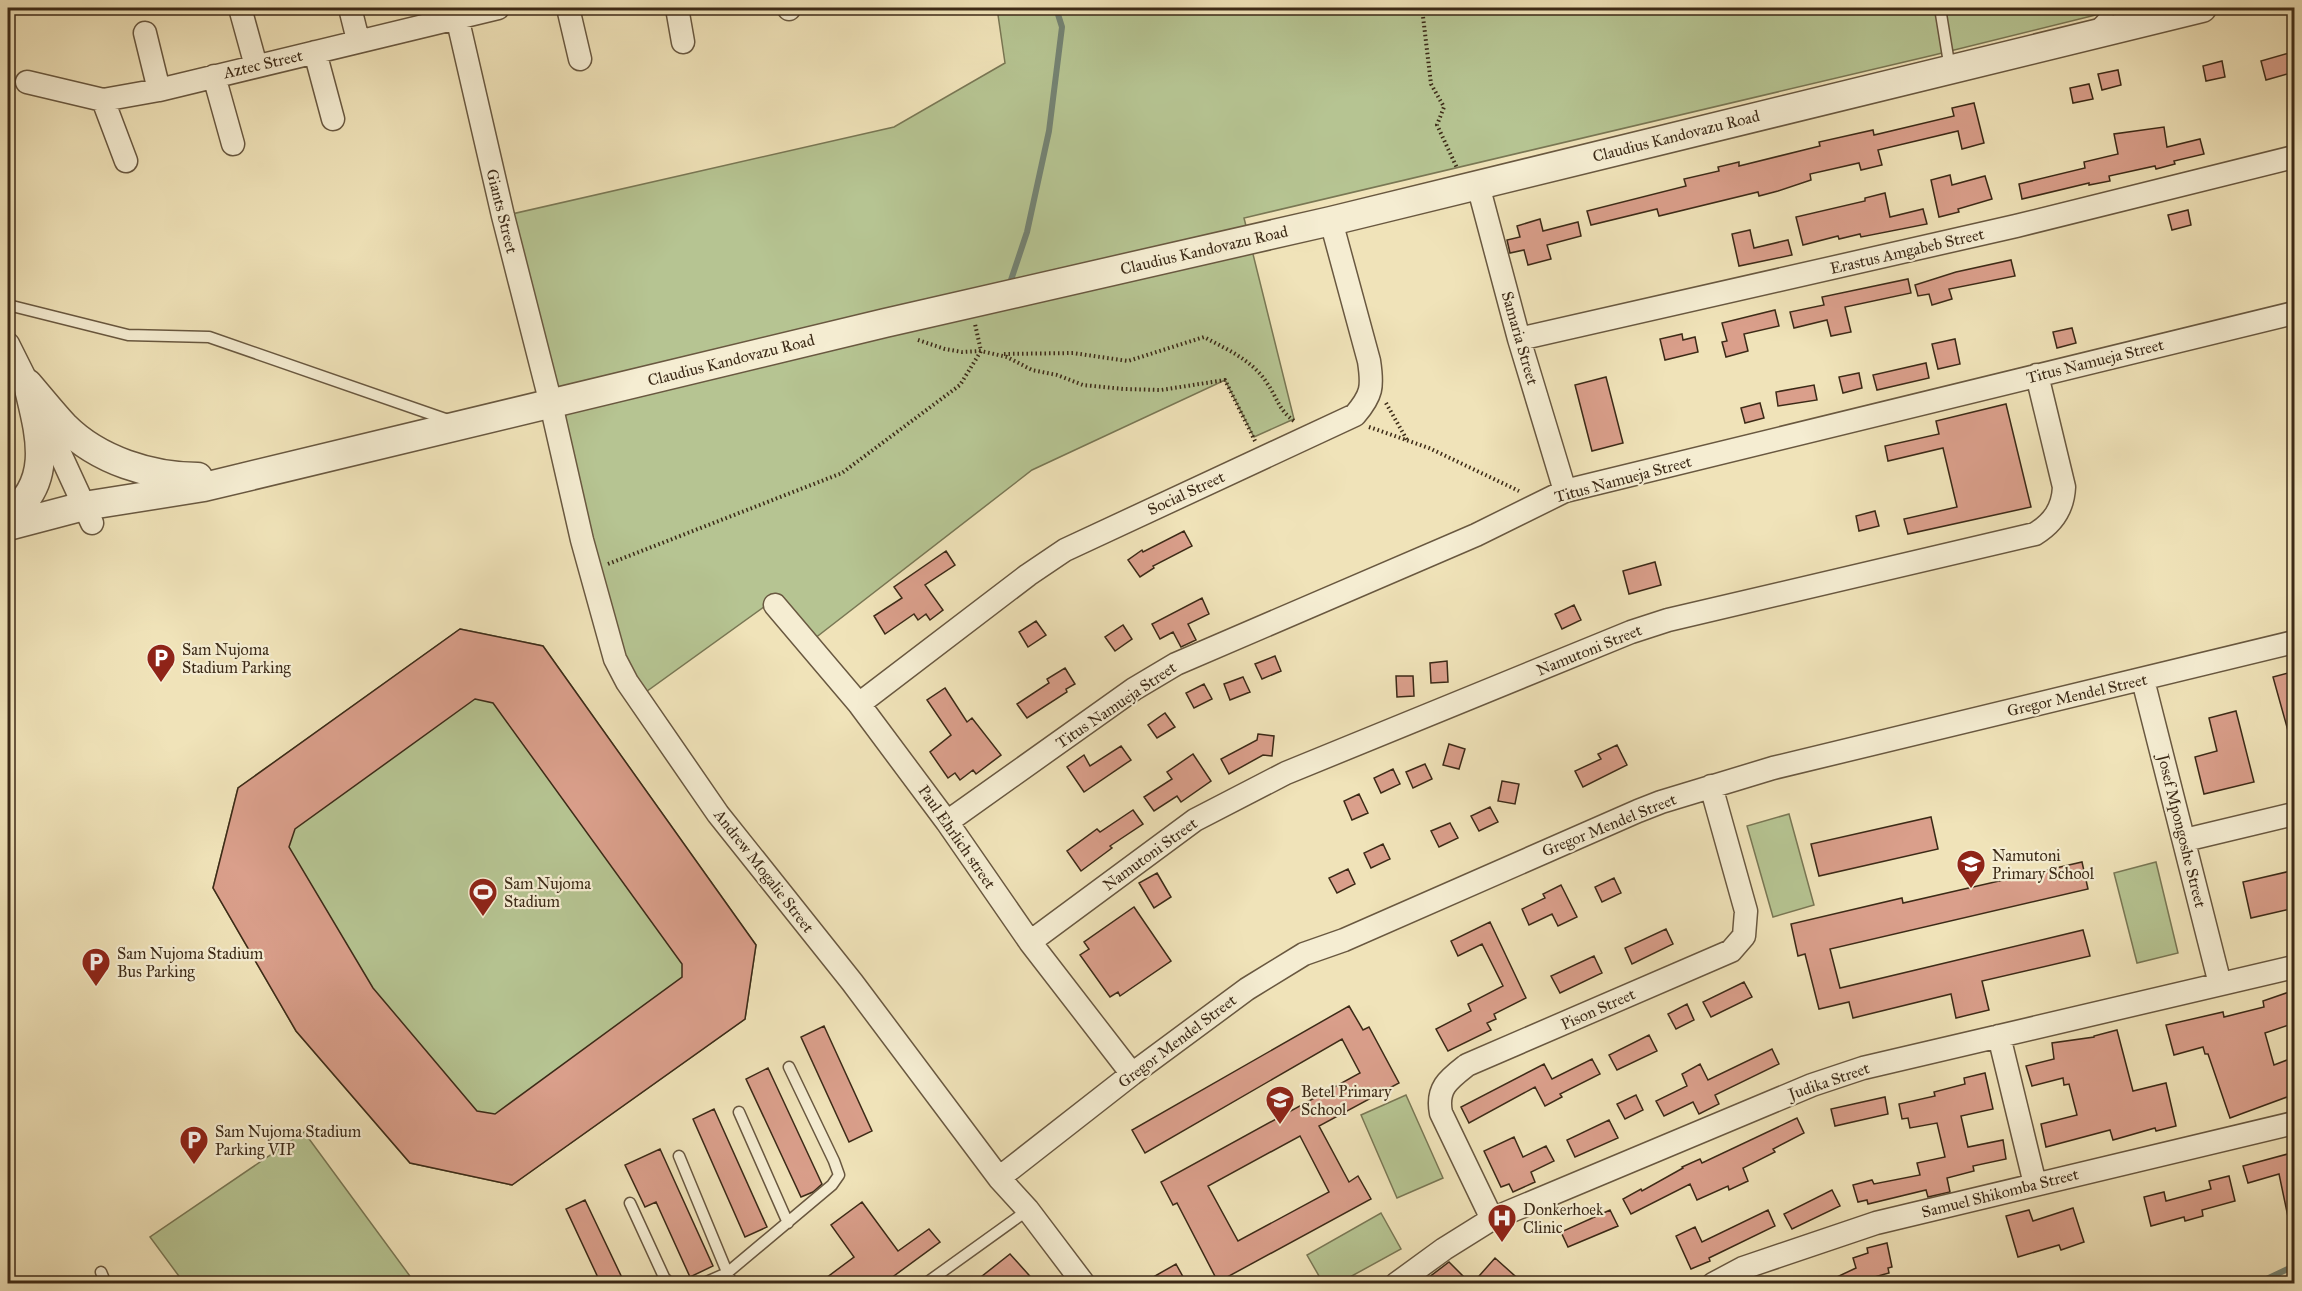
<svg xmlns="http://www.w3.org/2000/svg" width="2302" height="1291" viewBox="0 0 2302 1291" font-family="'IM FELL Great Primer',serif">
<style>
.green{fill:#b6c492;stroke:#797754;stroke-width:1.5}
.lines{fill:none;stroke-linecap:round;stroke-linejoin:round}
.stream{stroke:#748373;stroke-width:6}
.building{fill:#da9f8b;stroke:#3c2a17;stroke-width:1.5;fill-rule:evenodd}
.service-casing{stroke:#695840;stroke-width:13}
.minor-casing{stroke:#695840;stroke-width:25}
.tertiary-casing{stroke:#695840;stroke-width:31}
.path{stroke:#3c2a17;stroke-width:4;stroke-dasharray:1.5 3;stroke-linecap:butt}
.service{stroke:#f5edd2;stroke-width:10}
.minor{stroke:#f5edd2;stroke-width:22}
.tertiary{stroke:#f5edd2;stroke-width:28}
.labels{text-anchor:middle;dominant-baseline:central;stroke-width:4.5;stroke-linejoin:round;paint-order:stroke}
.street-label{font-size:16px;fill:#3c2a17;stroke:#f5edd2}
.poi-label{font-size:16px;fill:#3c2a17;stroke:#f5edd2;text-anchor:start}
</style>
<rect width="100%" height="100%" fill="#f0e3b9"/>
<filter id="stains"><feTurbulence type="fractalNoise" baseFrequency=".00333" numOctaves="4"/><feColorMatrix values="0 0 0 0 .2 0 0 0 0 .09 0 0 0 0 .02 0 0 0 .5 -.17"/></filter>
<radialGradient id="worn" r=".72"><stop offset=".6" stop-color="#630" stop-opacity="0"/><stop offset="1" stop-color="#630" stop-opacity=".3"/></radialGradient>
<path class="green" d="M997,8H2124L1934,55L1244,218L1294,419L1254,437L1225,380L1032,470L810,642L775,599L636,699L503,216L894,127L1005,63Z
M460,629L543,646L756,945L745,1019L512,1185L410,1163L296,1031L213,888L238,788Z
M1789,814L1814,905L1773,917L1747,826Z
M2156,862L2178,953L2137,963L2114,873Z
M1406,1095L1443,1178L1397,1198L1361,1115Z
M304,1132L415,1283H184L150,1237Z
M1381,1213L1401,1249L1339,1283H1323L1307,1255Z"/>
<g class="lines">
<path class="stream" d="M1011,280L1027,232L1049,131L1062,27L1056,8
M2256,1284L2294,1266"/>
</g>
<path class="building" d="M2289,53L2294,72L2266,80L2261,61Z
M2222,61L2225,77L2206,81L2203,66Z
M2118,70L2121,85L2102,90L2098,74Z
M2089,84L2093,99L2073,103L2070,88Z
M1974,103L1984,143L1962,149L1958,131L1878,150L1882,165L1861,170L1859,163L1810,174L1811,180L1778,191L1759,196L1758,192L1659,216L1657,209L1591,225L1587,211L1686,186L1684,179L1719,171L1718,167L1739,162V166L1820,146L1819,142L1873,130L1874,135L1954,116L1952,108Z
M2164,127L2167,147L2200,139L2204,154L2174,161L2175,164L2156,169L2155,166L2109,176L2110,181L2089,185V183L2022,199L2019,184L2085,168L2084,162L2118,154L2114,134Z
M1950,175L1952,185L1985,176L1992,199L1958,209L1959,212L1939,217L1931,180Z
M1885,193L1890,217L1923,209L1927,224L1861,237L1860,234L1839,239L1838,236L1803,245L1796,217L1865,201V198Z
M2188,210L2191,225L2172,230L2168,215Z
M1540,219L1543,231L1578,222L1581,236L1547,245L1551,259L1528,265L1524,250L1510,253L1507,240L1520,237L1517,226Z
M1750,230L1754,248L1788,240L1792,255L1739,266L1732,234Z
M2011,260L2015,276L1949,289L1952,299L1932,305L1929,294L1918,296L1915,285L1956,272Z
M1908,279L1911,293L1845,307L1851,332L1831,336L1827,320L1794,328L1790,312L1824,305L1822,297Z
M1775,310L1779,326L1744,334L1748,351L1726,357L1722,342L1727,341L1722,323Z
M2072,328L2076,343L2057,348L2053,332Z
M1682,334L1683,340L1695,337L1698,352L1665,360L1660,339Z
M1955,339L1960,364L1938,369L1932,344Z
M1926,363L1929,378L1877,390L1873,375Z
M1859,373L1862,388L1843,393L1839,377Z
M1606,377L1623,443L1592,451L1575,385Z
M1814,385L1817,400L1778,406L1776,392Z
M1760,403L1764,418L1745,423L1741,408Z
M2006,404L2031,507L1908,534L1904,519L1957,507L1943,448L1888,461L1885,446L1939,434L1936,421Z
M1875,511L1879,526L1859,531L1856,516Z
M1184,531L1192,546L1153,566L1154,568L1140,577L1128,560L1142,550L1143,552Z
M946,551L955,565L925,585L943,610L930,620L926,614L918,620L914,614L885,634L874,616L902,598L894,587Z
M1655,562L1661,585L1629,594L1623,571Z
M1202,598L1209,614L1188,624L1196,640L1181,647L1173,632L1160,639L1152,624Z
M1574,605L1581,620L1562,629L1555,614Z
M1036,621L1046,635L1028,647L1019,632Z
M1123,625L1132,639L1115,651L1105,637Z
M460,629L543,646L756,945L745,1019L512,1185L410,1163L296,1031L213,888L238,788ZM475,699L493,703L682,964V977L495,1114L477,1111L373,988L289,847L295,829Z
M1275,656L1281,671L1262,679L1255,664Z
M1447,661L1448,682L1431,683L1430,663Z
M1065,668L1075,684L1066,689L1067,692L1027,718L1017,704L1049,683L1047,679Z
M2295,671V737L2290,738L2273,677Z
M1396,676H1413L1414,696L1397,697Z
M1243,677L1250,692L1230,700L1224,684Z
M1204,684L1212,699L1194,708L1186,693Z
M945,688L967,722L972,718L1001,755L976,774L973,770L960,780L955,773L948,778L930,752L951,735L927,700Z
M2236,711L2254,782L2204,794L2195,757L2217,751L2209,718Z
M1165,713L1175,727L1157,738L1148,725Z
M1258,734L1274,736L1272,756L1263,755L1229,774L1221,759L1257,740Z
M1449,744L1465,749L1459,769L1443,765Z
M1617,745L1627,765L1583,787L1575,771L1601,759L1598,754Z
M1121,746L1131,760L1084,792L1067,767L1084,755L1090,766Z
M1193,754L1211,781L1181,802L1177,796L1154,811L1144,797L1172,779L1167,772Z
M1425,764L1432,779L1413,788L1406,772Z
M1393,769L1400,784L1381,793L1374,778Z
M1502,781L1519,784L1515,804L1498,801Z
M1359,794L1368,813L1352,820L1344,801Z
M1490,807L1498,822L1479,831L1471,816Z
M1133,810L1143,824L1110,846L1112,848L1081,871L1067,851L1097,829L1100,832Z
M1931,817L1938,849L1819,876L1811,844Z
M1450,823L1458,838L1439,847L1431,831Z
M1383,844L1390,859L1371,868L1364,853Z
M2082,862L2088,889L1830,949L1840,988L2083,930L2090,956L1982,981L1989,1010L1956,1018L1951,994L1853,1018L1849,1002L1819,1009L1805,954L1798,956L1791,924L1902,898L1903,903Z
M1348,869L1355,884L1337,893L1329,878Z
M2295,870V908L2251,918L2243,882Z
M1157,873L1171,897L1154,908L1139,883Z
M1614,878L1621,893L1602,902L1595,887Z
M1561,885L1577,917L1558,926L1552,914L1529,925L1522,909L1545,898L1543,894Z
M1134,907L1171,961L1120,996L1118,992L1110,997L1080,955L1089,949L1084,942Z
M1490,922L1526,998L1494,1014L1496,1019L1487,1023L1491,1030L1448,1051L1436,1029L1471,1011L1468,1004L1503,986L1482,944L1458,956L1451,941Z
M1666,929L1673,944L1632,964L1625,948Z
M1594,956L1602,973L1560,993L1551,976Z
M1744,982L1752,997L1711,1017L1703,1002Z
M2295,990V1023L2265,1033L2274,1065L2295,1057V1094L2230,1118L2208,1054H2205L2203,1047L2174,1055L2166,1025L2223,1012L2224,1017L2264,1007L2263,1001Z
M1687,1004L1694,1020L1676,1029L1668,1014Z
M1349,1006L1363,1030L1369,1027L1399,1083L1319,1126L1349,1182L1358,1176L1371,1199L1218,1282L1177,1203L1173,1205L1161,1182L1360,1073L1342,1039L1145,1153L1132,1130ZM1300,1136L1329,1192L1238,1241L1208,1186Z
M824,1026L872,1131L849,1142L801,1037Z
M2117,1030L2133,1091L2166,1083L2176,1126L2156,1131L2155,1128L2113,1140L2110,1130L2046,1147L2041,1124L2077,1115L2069,1084L2064,1085L2063,1078L2032,1086L2026,1066L2054,1059L2052,1043L2094,1037V1036Z
M1649,1035L1657,1051L1617,1070L1609,1055Z
M1772,1049L1779,1064L1715,1095L1719,1104L1699,1114L1693,1102L1664,1116L1656,1101L1687,1086L1682,1074L1700,1064L1708,1080Z
M1592,1059L1600,1074L1560,1094L1562,1097L1545,1106L1535,1087L1469,1123L1461,1107L1544,1064L1552,1079Z
M768,1068L822,1184L813,1192L801,1197L746,1079Z
M1985,1073L1993,1109L1961,1116L1968,1147L2003,1140L2006,1159L1973,1166L1974,1171L1947,1178L1950,1192L1928,1197L1926,1190L1868,1204L1867,1200L1858,1202L1853,1185L1872,1180L1874,1184L1920,1175L1917,1163L1945,1157L1937,1123L1910,1128L1908,1118L1902,1119L1899,1104L1935,1096L1934,1092L1965,1084L1964,1078Z
M1636,1095L1643,1110L1625,1119L1617,1104Z
M1885,1097L1888,1114L1835,1126L1831,1109Z
M714,1109L767,1227L745,1237L693,1119Z
M1797,1118L1804,1133L1773,1149L1775,1152L1743,1168L1748,1181L1729,1190L1728,1186L1697,1200L1690,1184L1631,1214L1623,1199L1641,1189L1642,1191L1683,1168L1682,1167L1700,1159L1702,1163Z
M1609,1120L1618,1138L1575,1157L1567,1140Z
M1514,1137L1523,1157L1546,1146L1554,1161L1531,1172L1535,1182L1513,1192L1509,1184L1501,1187L1484,1151Z
M660,1149L713,1266L690,1277L656,1202L645,1207L625,1165Z
M2295,1152V1216L2288,1217L2279,1174L2248,1183L2243,1166Z
M2229,1176L2235,1201L2202,1210L2203,1216L2185,1221L2184,1217L2151,1226L2144,1197L2164,1192L2166,1201L2211,1189L2209,1181Z
M1832,1190L1840,1206L1792,1229L1784,1214Z
M585,1200L625,1284H601L566,1209Z
M862,1202L898,1251L929,1229L940,1242L883,1284H818L854,1257L831,1225Z
M2073,1208L2084,1242L2061,1250L2059,1245L2018,1257L2006,1216L2029,1210L2033,1221Z
M1610,1210L1618,1226L1568,1247L1561,1232Z
M1768,1210L1775,1226L1709,1258L1710,1261L1691,1269L1676,1236L1695,1227L1702,1242Z
M1887,1243L1892,1267L1888,1268L1889,1273L1867,1279L1868,1284H1822L1856,1268L1853,1258L1868,1253L1867,1248Z
M1010,1254L1037,1284H972Z
M1495,1258L1524,1284H1472Z
M1449,1262L1471,1284H1420Z
M1176,1264L1187,1284H1141Z"/>
<g class="lines">
<g class="service-casing">
<path id="service" d="M1940,8L1950,69
M2095,27L2113,8
M8,305L128,335L209,337L451,421
M739,1112L788,1223
M679,1156L732,1284
M630,1203L664,1277L670,1284
M101,1272L106,1284
M702,1284L727,1273L832,1185L839,1175L834,1161L789,1067
M925,1284L1028,1210"/>
</g>
<g class="minor-casing">
<path id="minor" d="M240,8L256,66
M350,8L358,40
M455,8L503,216L551,404L582,540L615,659L627,682L718,814L852,982L999,1178L1028,1210L1084,1284
M568,8L580,59
M677,8L683,42
M789,8V9
M145,33L159,90
M315,52L333,119
M214,76L233,144
M27,82L103,100L159,90L498,8
M103,100L126,161
M1478,185L1519,339L1565,491
M1519,339L2016,226L2294,157
M8,344L28,384L92,523
M775,605L859,704L947,822L1030,942L1132,1074
M2143,680L2220,984
M859,704L1028,575L1065,550L1355,415C1372,395 1373,387 1369,361L1331,221
M947,822L1134,689L1176,664L1476,535L1565,491L2294,313
M2185,840L2294,814
M1030,942L1195,820L1286,773L1631,632L1668,620L2035,534C2053,523 2063,509 2064,487L2037,375
M1999,1036L2035,1184
M999,1178L1132,1074L1247,989L1304,954L1344,940L1638,811L1661,802L1773,768L2294,642
M1492,1219L1441,1113C1436,1088 1449,1079 1467,1065L1731,951L1744,936L1746,911L1711,786
M1396,1284L1444,1249L1492,1219L1812,1085L1863,1068L2294,967
M1713,1284L1743,1268L1876,1223L2294,1123"/>
</g>
<g class="tertiary-casing">
<path id="tertiary" d="M28,384C40,398 52,413 65,427C98,460 151,477 198,477
M8,516C54,483 40,435 29,389
M8,526L84,506L204,487L885,323L1331,221L2202,8"/>
</g>
<path class="path" d="M1422,8L1431,84L1444,107L1437,125L1457,168
M918,340L945,349L962,352L981,351L1007,357L1032,370L1057,375L1083,385L1124,389L1161,390L1225,380L1255,441
M1004,354L1073,353L1128,361L1204,337C1228,350 1252,360 1267,383C1278,399 1278,409 1294,421
M1386,403L1407,440
M1369,427L1429,448L1519,491
M608,564L842,473L960,385L981,351L975,324"/>
<use href="#service" class="service"/>
<use href="#minor" class="minor"/>
<use href="#tertiary" class="tertiary"/>
</g>
<defs>
<g id="parking-pin" transform="scale(1.5)"><path d="M0 17L-7.5 6A9.5 9.5 0 1 1 7.5 6Z" fill="#8f2418" stroke="#f5edd2"/><path d="M-3.5-5.5H1a3.5 3.5 0 0 1 0 7H-1V5.5H-3.5ZM-1-3.4V-.6H.8a1.4 1.4 0 0 0 0-2.8Z" fill="#fff"/></g>
<g id="school-pin" transform="scale(1.5)"><path d="M0 17L-7.5 6A9.5 9.5 0 1 1 7.5 6Z" fill="#8f2418" stroke="#f5edd2"/><path d="M0-5L7-2L0 1L-7-2ZM-4 1L0 2.5L4 1V4Q0 6-4 4Z" fill="#fff"/></g>
<g id="stadium-pin" transform="scale(1.5)"><path d="M0 17L-7.5 6A9.5 9.5 0 1 1 7.5 6Z" fill="#8f2418" stroke="#f5edd2"/><path d="M0-5a6.5 5 0 1 0 0 10a6.5 5 0 1 0 0-10ZM-3.5-1.8h7v3.6h-7Z" fill="#fff"/></g>
<g id="hospital-pin" transform="scale(1.5)"><path d="M0 17L-7.5 6A9.5 9.5 0 1 1 7.5 6Z" fill="#8f2418" stroke="#f5edd2"/><path d="M-5-5h3v3.5h4V-5h3V5h-3V1.5h-4V5h-3Z" fill="#fff"/></g>
</defs>
<g fill-rule="evenodd">
<use href="#parking-pin" x="161" y="658"/>
<use href="#school-pin" x="1971" y="864"/>
<use href="#stadium-pin" x="483" y="892"/>
<use href="#parking-pin" x="96" y="962"/>
<use href="#school-pin" x="1280" y="1100"/>
<use href="#parking-pin" x="194" y="1140"/>
<use href="#hospital-pin" x="1502" y="1218"/>
</g>
<g class="labels">
<g class="street-label">
<text transform="translate(263 64) rotate(-13)">Aztec Street</text>
<text transform="translate(1676 136) rotate(-14)">Claudius Kandovazu Road</text>
<text transform="translate(502 211) rotate(76)">Giants Street</text>
<text transform="translate(1204 250) rotate(-13)">Claudius Kandovazu Road</text>
<text transform="translate(1907 251) rotate(-13)">Erastus Amgabeb Street</text>
<text transform="translate(1520 338) rotate(74)">Samaria Street</text>
<text transform="translate(731 360) rotate(-14)">Claudius Kandovazu Road</text>
<text transform="translate(2095 361) rotate(-14)">Titus Namueja Street</text>
<text transform="translate(1623 479) rotate(-15)">Titus Namueja Street</text>
<text transform="translate(1186 493) rotate(-25)">Social Street</text>
<text transform="translate(1589 650) rotate(-22)">Namutoni Street</text>
<text transform="translate(2077 695) rotate(-13)">Gregor Mendel Street</text>
<text transform="translate(1116 705) rotate(-34)">Titus Namueja Street</text>
<text transform="translate(1609 825) rotate(-22)">Gregor Mendel Street</text>
<text transform="translate(2182 831) rotate(76)">Josef Mpongoshe Street</text>
<text transform="translate(957 837) rotate(55)">Paul Ehrlich street</text>
<text transform="translate(1150 854) rotate(-36)">Namutoni Street</text>
<text transform="translate(764 871) rotate(52)">Andrew Mogalie Street</text>
<text transform="translate(1598 1009) rotate(-24)">Pison Street</text>
<text transform="translate(1177 1041) rotate(-37)">Gregor Mendel Street</text>
<text transform="translate(1829 1081) rotate(-19)">Judika Street</text>
<text transform="translate(2000 1193) rotate(-14)">Samuel Shikomba Street</text>
</g>
<g class="poi-label">
<text x="182" y="649">Sam Nujoma<tspan x="182" dy="18">Stadium Parking</tspan></text>
<text x="1992" y="855">Namutoni<tspan x="1992" dy="18">Primary School</tspan></text>
<text x="504" y="883">Sam Nujoma<tspan x="504" dy="18">Stadium</tspan></text>
<text x="117" y="953">Sam Nujoma Stadium<tspan x="117" dy="18">Bus Parking</tspan></text>
<text x="1301" y="1091">Betel Primary<tspan x="1301" dy="18">School</tspan></text>
<text x="215" y="1131">Sam Nujoma Stadium<tspan x="215" dy="18">Parking VIP</tspan></text>
<text x="1523" y="1209">Donkerhoek<tspan x="1523" dy="18">Clinic</tspan></text>
</g>
</g>
<rect width="2302" height="1291" fill="none" stroke="#f0e3b9" stroke-width="30"/>
<rect x="9" y="9" width="2284" height="1273" fill="none" stroke="#3c2a17" stroke-width="3"/>
<rect x="15" y="15" width="2272" height="1261" fill="none" stroke="#3c2a17" stroke-width="1.5"/>
<rect width="100%" height="100%" filter="url(#stains)"/>
<rect width="100%" height="100%" fill="url(#worn)"/>
</svg>
